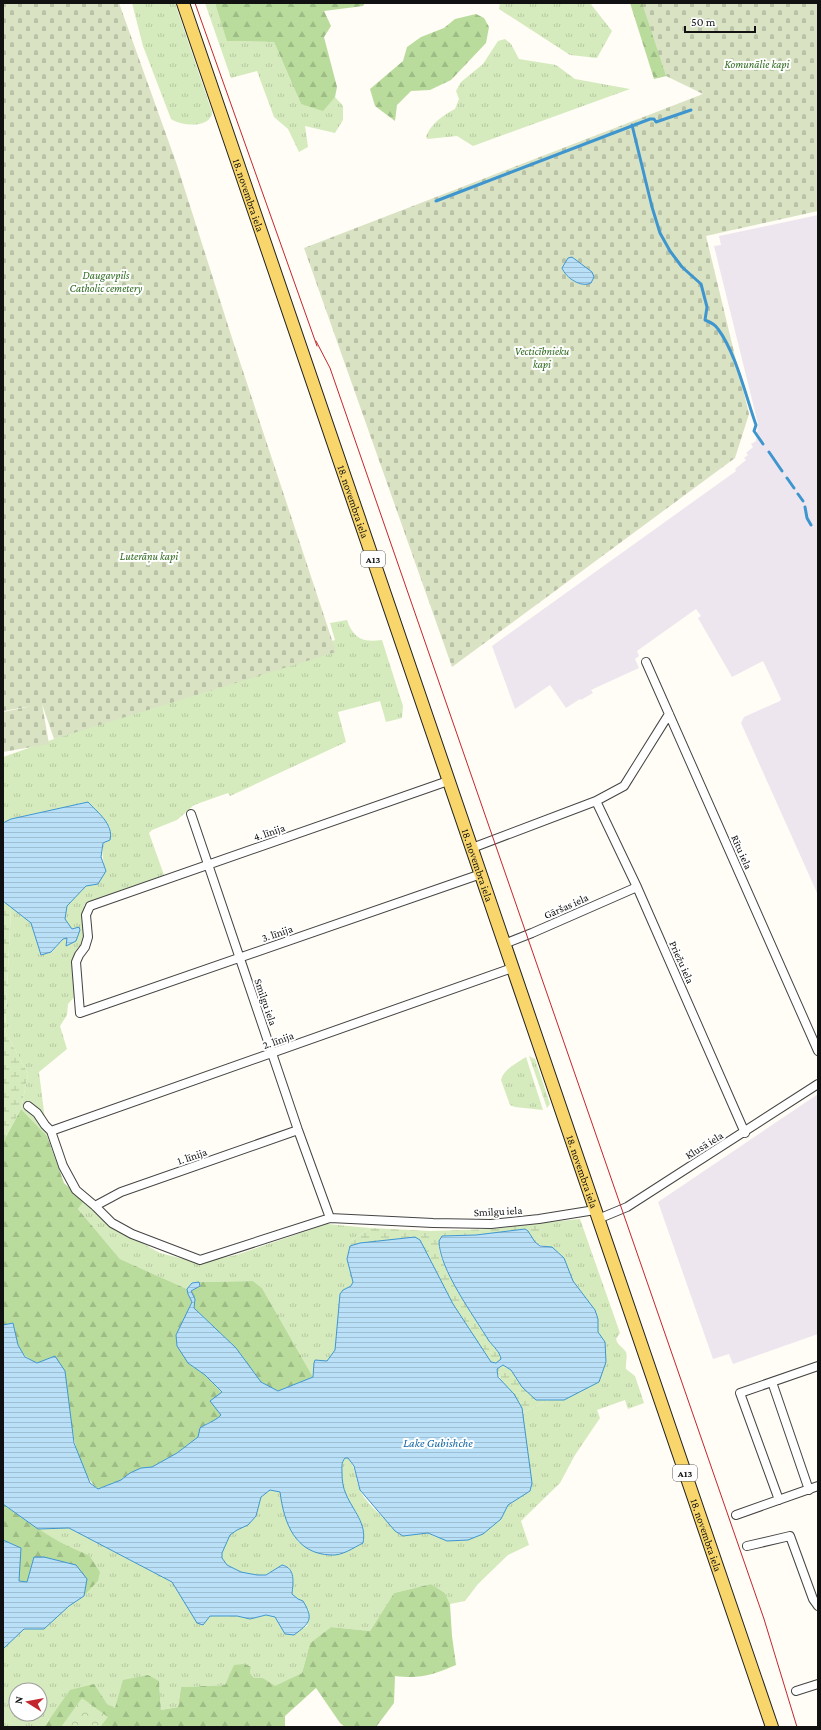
<svg xmlns="http://www.w3.org/2000/svg" width="821" height="1730" viewBox="0 0 821 1730" font-family="'Crimson Pro',serif">
<style>
.industrial{fill:#eee6ef}
.grass{fill:url(#grass-tufts);fill-rule:evenodd}
.forest{fill:url(#forest-firs)}
.wetland{fill:url(#wetland-marsh)}
.cemetery{fill:url(#cemetery-stones)}
.park{fill:url(#park-crowns)}
.water{fill:url(#water-rules);stroke:#3f96cf}
.lines{fill:none;stroke-linecap:round;stroke-linejoin:round}
.stream{stroke:#3f96cf;stroke-width:3}
.minor-casing{stroke:#444;stroke-width:10}
.primary-casing{stroke:#222;stroke-width:14}
.minor{stroke:#fff;stroke-width:8}
.primary{stroke:#f9d66b;stroke-width:12}
.tram{stroke:#c4262e;stroke-width:1}
.labels{text-anchor:middle;dominant-baseline:central;stroke-width:4;stroke-linejoin:round;paint-order:stroke}
.shield{fill:#fff;stroke:#585858;stroke-width:1}
.shield-label{font-size:10px;font-weight:bold;fill:#111}
.park-label{font-size:11px;font-style:italic;fill:#2f6b1f;stroke:#fff}
.street-label{font-size:11px;fill:#111;stroke:#fff}
.water-label{font-size:12px;font-style:italic;fill:#1768a6;stroke:#fff}
</style>
<defs>
<pattern id="grass-tufts" width="24" height="20" patternUnits="userSpaceOnUse"><rect width="24" height="20" fill="#d5ebbd"/><path d="M3 7l-1-3M5 7V3M7 7l1-3M15 17l-1-3M17 17v-4M19 17l1-3" fill="none" stroke="#b6c8a1"/></pattern>
<pattern id="forest-firs" width="22" height="20" patternUnits="userSpaceOnUse"><rect width="22" height="20" fill="#b9dc9c"/><path d="M5 1l3.5 6h-7zM16 11l3.5 6h-7z" fill="#9ebc85"/></pattern>
<pattern id="wetland-marsh" width="20" height="14" patternUnits="userSpaceOnUse"><rect width="20" height="14" fill="#d5ebbd"/><path d="M1 5h8M5 5V1M11 12h8M15 12V8" fill="none" stroke="#b6c8a1"/></pattern>
<pattern id="cemetery-stones" width="16" height="16" patternUnits="userSpaceOnUse"><rect width="16" height="16" fill="#d9e3c4"/><path d="M2 7V4a2 2 0 0 1 4 0v3zM10 15v-3a2 2 0 0 1 4 0v3z" fill="#b9c2a7"/></pattern>
<pattern id="park-crowns" width="20" height="18" patternUnits="userSpaceOnUse"><rect width="20" height="18" fill="#d5ebbd"/><path d="M2 6a3 3 0 1 1 6 0M12 15a3 3 0 1 1 6 0" fill="none" stroke="#b6c8a1"/></pattern>
<pattern id="water-rules" width="6" height="5" patternUnits="userSpaceOnUse"><rect width="6" height="5" fill="#b9e0f7"/><path d="M0 2.5h6" fill="none" stroke="#9ebfd3"/></pattern>
</defs>
<rect width="100%" height="100%" fill="#fffdf5"/>
<path class="industrial" d="M818,215V895L741,723L744,717L780,701L781,699L763,661L732,677L698,618L701,616L696,609L637,651L639,656L635,659L639,668L591,690L593,693L581,700L580,699L566,708L550,685L515,709L492,646L736,471L735,469L746,460L744,458L748,455L746,453L753,447L751,444L756,441L758,424L714,246L721,245L719,236Z
M818,1094V1334L733,1364L729,1354L713,1359L658,1202Z"/>
<path class="grass" d="M132,3H175L212,112C211,129 181,126 171,119L143,46Z
M205,3H215L228,41L274,42L301,104L325,107L335,97L343,106V120L335,133L305,126L308,147L299,152L288,129L274,117L257,71L231,78Z
M500,3H590L612,31L597,58L570,55L499,9Z
M505,39L511,44L519,59L556,65L575,79L630,89L473,146L457,136L427,139L426,136C433,122 442,116 455,109L459,99L456,91L461,82L483,64L498,41Z
M347,620C353,638 363,643 382,640L403,706L402,718L386,722L380,701L338,712L346,742L230,796L228,793L194,805L177,820L152,830L149,833L164,875L84,905L86,936L83,945L75,956V996L68,1004L67,1015L60,1026L67,1049L39,1072L47,1136L21,1109L28,1074L5,1031L11,907L31,923L41,954L52,952L63,939L67,938L66,945L72,929L65,919L67,906L86,886L106,871C100,852 102,845 110,827L87,802L11,819L3,823V757L335,640L330,623Z
M529,1056L535,1059L550,1104L547,1108Z
M526,1057L543,1110L515,1107L510,1105L501,1080C503,1070 518,1062 526,1057Z
M84,1201L113,1227L160,1253L199,1263L236,1255L327,1224L370,1228L350,1241V1246L347,1259L353,1282L351,1286L343,1290L340,1294L335,1350L327,1361L314,1363L313,1377L262,1288L253,1281L199,1282L192,1283L187,1289L120,1259L78,1209Z
M580,1219L620,1333L616,1339C618,1346 622,1346 626,1352C628,1357 625,1364 626,1369L635,1376L644,1403L628,1409L625,1400L597,1410L600,1418L575,1455L560,1483L521,1521L529,1545L508,1555L478,1584L465,1601L450,1604L445,1593L431,1584L394,1593L370,1631L331,1627L310,1643L302,1673L275,1687L263,1678H254L250,1673L251,1667L225,1685L181,1687L178,1707L161,1710L159,1681L115,1709L107,1704L49,1719L44,1727H3V1649L24,1629L69,1606L84,1596L98,1581L89,1555L71,1549L38,1529L69,1528L172,1582L198,1623L203,1625L210,1616H237L250,1619L266,1615L275,1617L285,1634L307,1626L309,1618V1610L292,1594C293,1583 296,1568 282,1565L266,1575H257L241,1572L227,1565L222,1558V1553L230,1535L237,1530L248,1525L256,1516L261,1497L270,1490L281,1492L283,1509L298,1542L343,1553L363,1543C367,1523 353,1511 346,1494C343,1488 342,1480 342,1473C342,1467 341,1463 345,1458H348C356,1467 355,1479 360,1490C367,1506 390,1523 403,1535L428,1533L436,1537L501,1519L508,1505L530,1491L532,1483L522,1413L548,1400H564L605,1342L598,1332L595,1310L573,1281L564,1258L538,1236V1223ZM16,1690H40V1714H16Z"/>
<path class="forest" d="M215,3H365L363,6L324,11L331,26L324,37L337,87L335,97L323,111L301,104L274,42L227,41Z
M630,3H648L671,75L654,79Z
M476,14L484,18L489,27L486,43L451,80L430,90L411,91L397,105L395,121L375,106L370,89L403,61L407,47L421,37L444,28L455,19Z
M21,1109L47,1136L64,1183L84,1201L78,1209L120,1259L187,1289L188,1294L192,1302L176,1335L188,1363L205,1375L222,1393L221,1415L214,1422L207,1423L198,1437L177,1453L152,1467L141,1468L130,1473L121,1480L98,1489C72,1468 69,1404 65,1371C48,1366 25,1364 18,1345C15,1339 15,1330 13,1323L3,1325V1142Z
M253,1281L262,1288L313,1377L278,1391L261,1382L236,1348L193,1307L195,1299L191,1291L200,1286L199,1282Z
M3,1504C30,1523 57,1544 89,1555L100,1572L98,1581L84,1596L87,1579L34,1557L27,1582L18,1581L21,1548L3,1540Z
M431,1584L445,1593L450,1604L452,1636L456,1665C432,1675 421,1679 395,1676L394,1703L376,1727H345L340,1723L316,1688L285,1716V1727H44L70,1690L94,1684L107,1704L115,1708L123,1680L148,1675L159,1681L161,1710L178,1707L181,1687L225,1685L234,1665L245,1664L251,1667L250,1673L254,1678H263L275,1686L302,1673L310,1643L331,1627L370,1631L394,1593Z"/>
<path class="wetland" d="M3,901L11,907L5,1031L28,1074L21,1109L3,1142Z
M538,1223L543,1230L538,1236L552,1247C541,1246 534,1245 529,1234C527,1229 530,1232 525,1229L476,1235L442,1236C441,1240 439,1244 439,1248C441,1269 477,1321 489,1341C493,1347 500,1352 501,1359L496,1363L491,1362L453,1304L420,1240L360,1243L350,1246V1241L370,1228L431,1231L492,1229Z
M503,1365L511,1370L522,1387L536,1399L548,1400L522,1413C520,1395 499,1386 497,1369Z"/>
<path class="cemetery" d="M3,3H119L177,165L232,338L336,652L54,739L42,704L49,744L3,752V712L32,706L3,711Z
M642,3H818V211L706,236L749,414L735,458L452,667L304,248L703,94L666,76Z"/>
<path class="park" d="M82,1698L108,1717L100,1727H61Z"/>
<path class="water" d="M572,257L592,272L594,277L591,283C581,288 566,278 562,268L568,258Z
M88,802C97,812 114,824 110,840L103,843L101,857L106,871L98,884L86,886L67,906L65,919L72,929L79,927L80,930L76,941L66,946L67,938L63,939L51,952L41,955L31,923L3,901V823L11,819Z
M525,1229L528,1231L535,1242L540,1246L552,1247L564,1258L573,1281L595,1310L598,1319V1332L605,1342L606,1362L599,1382L564,1400H536L522,1387L511,1370L503,1365L497,1369L498,1377L514,1394L522,1408L532,1483L530,1491L508,1505L501,1519L483,1534L468,1540L447,1541L428,1533L403,1536L395,1531L360,1490L354,1466L348,1458H345C341,1463 342,1467 342,1473C342,1480 343,1488 346,1494C353,1511 367,1523 363,1543C353,1548 342,1556 331,1555C295,1554 284,1523 280,1492L270,1490L261,1497L256,1516L248,1525L237,1530L230,1535L222,1553V1558L227,1565L241,1572L257,1575H266L282,1565C296,1568 293,1583 292,1594L298,1599L303,1601C314,1619 310,1623 294,1635L285,1634L275,1617L266,1615L250,1619L237,1616H210L203,1625L197,1623L172,1582L69,1528L38,1529L3,1504V1325L13,1323L18,1345L25,1357L37,1363L55,1356L65,1371L74,1443L90,1483L98,1489L121,1480L130,1473L141,1468L152,1467L177,1453L198,1437L200,1428C207,1423 214,1422 221,1415L210,1401L222,1392L205,1375L188,1363L177,1346L176,1335L192,1302L188,1294L187,1289L192,1283L199,1282L200,1286L191,1291L195,1299L194,1308L236,1348L261,1382L278,1391L313,1377L314,1363L315,1360L327,1361L335,1350L340,1294L343,1290L351,1286L353,1282L347,1259L350,1246L360,1243L415,1237L420,1240L453,1304L491,1362L496,1363L501,1359C500,1352 493,1346 489,1341C474,1316 439,1269 439,1241L442,1236L476,1235Z
M3,1540L21,1548L19,1581L27,1582L34,1557H44L76,1565L87,1579L84,1596L69,1606L44,1629H24L3,1649Z"/>
<g class="lines">
<path class="stream" d="M632,125L652,207L660,233L670,251L682,267L701,284L707,307L705,320C710,322 715,324 718,329C736,353 746,397 756,425L754,431L763,444
M436,201L650,119H654L656,122L691,110
M769,452L782,471
M787,478L794,488
M798,494L803,501
M805,507L807,518L811,525"/>
<g class="minor-casing">
<path id="minor" d="M646,662L818,1051
M448,781L90,906L86,915L88,937L85,947L79,955L76,962L80,1013L481,874
M596,801L637,887L745,1133
M191,814L298,1130L330,1218
M472,848L596,801L624,786L669,714
M504,944L532,933L637,887
M28,1106L37,1113L45,1125L51,1131L63,1166L76,1190L95,1206L112,1223L132,1234L200,1260L330,1218L433,1223L491,1224L539,1219L595,1210
M51,1131L512,968
M95,1206L121,1192L298,1130
M598,1219L627,1207L818,1084
M772,1382L809,1490
M779,1500L740,1393L818,1366
M736,1515L818,1486
M747,1546L790,1536L813,1599L818,1606
M796,1691L818,1684"/>
</g>
<g class="primary-casing">
<g id="primary">
<path id="s1" d="M183,3L772,1727"/>
</g>
</g>
<use href="#minor" class="minor"/>
<use href="#primary" class="primary"/>
<path class="tram" d="M195,3L317,346
M316,341L330,368L764,1619L797,1727"/>
</g>
<g class="labels">
<g class="shield">
<rect x="361" y="551" width="24" height="16" rx="3"/>
<rect x="673" y="1465" width="24" height="16" rx="3"/>
</g>
<g class="shield-label">
<text x="373" y="559">A13</text>
<text x="685" y="1473">A13</text>
</g>
<g class="park-label">
<text x="757" y="64">Komunālie kapi</text>
<text x="106" y="275">Daugavpils<tspan x="106" dy="13">Catholic cemetery</tspan></text>
<text x="542" y="351">Vecticībnieku<tspan x="542" dy="13">kapi</tspan></text>
<text x="149" y="556">Luterāņu kapi</text>
</g>
<g class="street-label">
<text stroke="none"><textPath href="#s1" startOffset="203">18. novembra iela</textPath></text>
<text stroke="none"><textPath href="#s1" startOffset="527">18. novembra iela</textPath></text>
<text transform="translate(269 832) rotate(-19)">4. līnija</text>
<text transform="translate(742 852) rotate(66)">Rītu iela</text>
<text stroke="none"><textPath href="#s1" startOffset="911">18. novembra iela</textPath></text>
<text transform="translate(566 906) rotate(-24)">Gāršas iela</text>
<text transform="translate(277 933) rotate(-19)">3. līnija</text>
<text transform="translate(682 962) rotate(66)">Priežu iela</text>
<text transform="translate(266 1002) rotate(71)">Smilgu iela</text>
<text transform="translate(278 1040) rotate(-20)">2. līnija</text>
<text transform="translate(704 1145) rotate(-32)">Klusā iela</text>
<text transform="translate(192 1156) rotate(-19)">1. līnija</text>
<text stroke="none"><textPath href="#s1" startOffset="1235">18. novembra iela</textPath></text>
<text transform="translate(498 1211) rotate(-3)">Smilgu iela</text>
<text stroke="none"><textPath href="#s1" startOffset="1619">18. novembra iela</textPath></text>
</g>
<g class="water-label">
<text x="438" y="1443">Lake Gubishche</text>
</g>
</g>
<rect width="821" height="1730" fill="none" stroke="#111111" stroke-width="8"/>
<g transform="translate(28 1702) rotate(281)"><circle r="19" fill="#ffffff" stroke="#a0a0a0"/>
<path d="M0-3L7 15L0 10L-7 15Z" fill="#c4262e"/>
<text y="-6" font-size="11" font-weight="bold" text-anchor="middle" fill="#111111">N</text>
</g>
<path d="M685 26v6h70v-6" fill="none" stroke="#111111" stroke-width="2"/>
<text x="691" y="26" font-size="12" fill="#111111" stroke="#ffffff" stroke-width="3" paint-order="stroke">50 m</text>
</svg>
